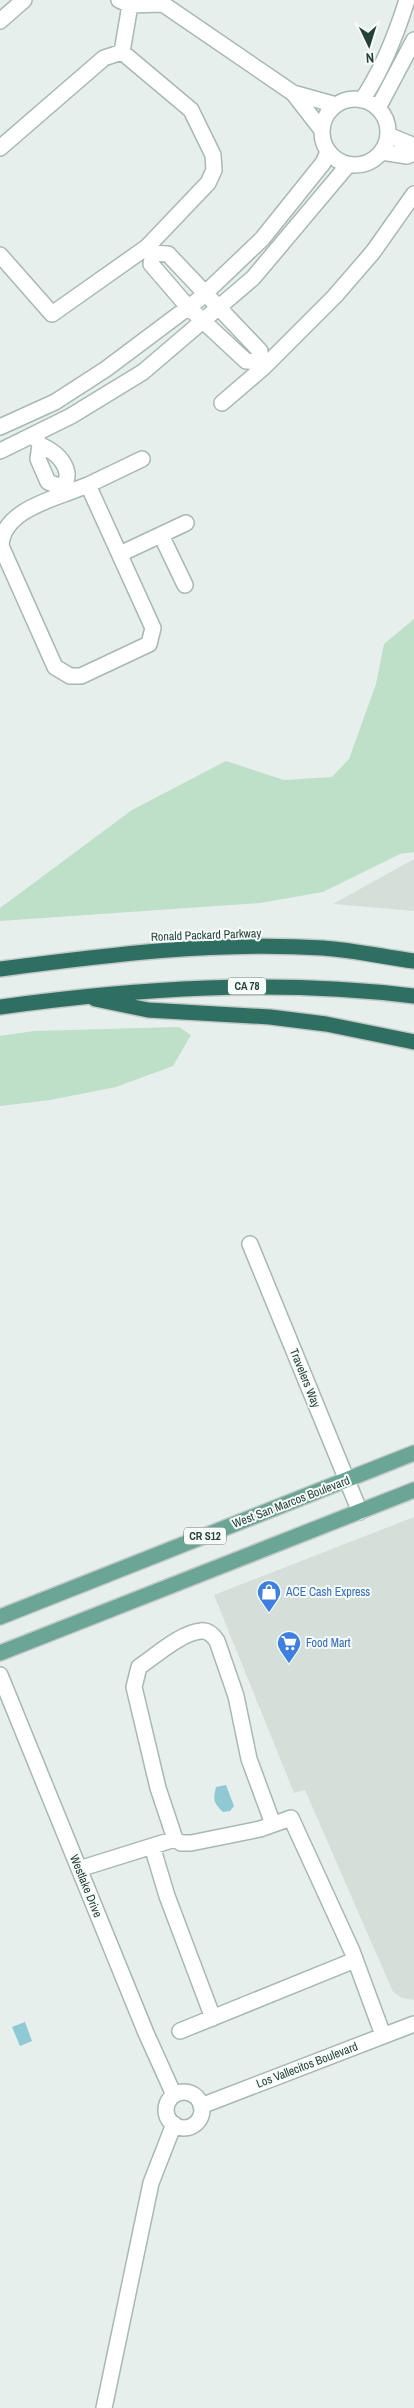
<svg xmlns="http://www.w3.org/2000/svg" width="414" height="2408" viewBox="0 0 414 2408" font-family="'Archivo Narrow',sans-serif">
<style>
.built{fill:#d4dfda}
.green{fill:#bfe0c8}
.water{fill:#8ec9d4}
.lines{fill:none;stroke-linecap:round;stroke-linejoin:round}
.minor-casing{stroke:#a8b8b2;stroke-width:18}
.major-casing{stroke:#c2cac8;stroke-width:18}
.highway-casing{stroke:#c2cac8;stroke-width:18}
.minor{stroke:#fff;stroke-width:15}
.major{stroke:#6aa596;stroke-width:15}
.highway{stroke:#2f6f62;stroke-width:15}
.labels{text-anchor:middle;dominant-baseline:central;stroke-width:4;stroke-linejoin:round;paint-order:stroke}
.shield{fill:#f7fbf9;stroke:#637a73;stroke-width:1}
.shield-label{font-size:11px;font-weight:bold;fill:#24423a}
.street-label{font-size:12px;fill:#24423a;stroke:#f7fbf9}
.shop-label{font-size:12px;fill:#366cbe;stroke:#f7fbf9;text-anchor:start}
</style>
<rect width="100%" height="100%" fill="#e6efeb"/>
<path class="built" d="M414,859V911L333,904Z
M414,1517V2000L402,1998L393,1992L305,1790L294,1793L214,1595Z"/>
<path class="green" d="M414,619V852L400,854L323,892L260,903L0,921V908L132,810L226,761L284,780L332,777L349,759L376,684L384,644Z
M179,1027L191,1035L173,1066L116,1087L50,1100L0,1106V1036L34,1031Z"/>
<path class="water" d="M226,1785L234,1806L230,1811L223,1812C213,1802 213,1800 216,1787Z
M25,2022L32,2041L20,2046L12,2027Z"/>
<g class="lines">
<g class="minor-casing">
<path id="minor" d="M119,0L130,5L163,4L293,93
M0,21L24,0
M122,52L130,5
M322 132a33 33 0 1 1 66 0a33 33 0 1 1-66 0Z
M362,100C383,69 396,35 407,0
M378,108L414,40
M321,129L293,93L336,105
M0,148L104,58L122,52L191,110L213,155L214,170L208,183L147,247
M382,152L407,156L414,153L410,144L388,135
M153,253L151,264L188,307L246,361L259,362
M0,255L52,314L147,247L153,253L168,254L260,351L259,362L264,367L222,403
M264,367L335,296L373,252L414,194
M0,427L55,402L106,369L198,300L262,239L323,163L328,152
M35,436L40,445L38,459L48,482L64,488
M40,445C52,450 64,458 67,473C68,480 63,485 67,493C42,502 2,515 1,546L55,667L70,676H81L149,644L153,628L88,485L67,493
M0,451L71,416L143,372L253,278L348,165
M88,485L142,459
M161,535L185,585
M120,554L186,523
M250,1244L360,1512
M0,1675L146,2033L174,2095
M175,1839L158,1788L134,1687L139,1667C154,1657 182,1632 201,1631C208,1630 213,1635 217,1641L236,1696L249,1759L273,1824
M152,1846L167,1896L213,2018
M79,1869L175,1839L181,1843H191L260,1829L291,1818L352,1951L383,2035
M180,2031L355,1960
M166 2110a18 18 0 1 1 36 0a18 18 0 1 1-36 0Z
M201,2106L414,2024
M104,2408L151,2183L174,2124"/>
</g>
<g class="major-casing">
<path id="major" d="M0,1617L414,1453
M0,1653L414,1490"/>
</g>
<g class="highway-casing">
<path id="highway" d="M0,969C107,955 215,941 323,948C353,950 384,957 414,961
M95,999L148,1010L270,1017L326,1024L414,1042
M0,1007C138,988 275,979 414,996"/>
</g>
<use href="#minor" class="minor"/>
<use href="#major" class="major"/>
<use href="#highway" class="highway"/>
</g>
<defs>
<g id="shop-pin" transform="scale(1.25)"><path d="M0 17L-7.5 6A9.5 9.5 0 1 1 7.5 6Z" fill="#3f7fe0" stroke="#f7fbf9"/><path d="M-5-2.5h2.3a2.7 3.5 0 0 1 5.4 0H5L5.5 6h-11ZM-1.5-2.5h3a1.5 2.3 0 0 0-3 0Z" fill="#fff"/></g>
<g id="supermarket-pin" transform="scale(1.25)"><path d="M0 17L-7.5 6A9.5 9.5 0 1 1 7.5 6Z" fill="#3f7fe0" stroke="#f7fbf9"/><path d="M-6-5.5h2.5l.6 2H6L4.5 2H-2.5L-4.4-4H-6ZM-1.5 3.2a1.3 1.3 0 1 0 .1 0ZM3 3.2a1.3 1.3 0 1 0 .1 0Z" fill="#fff"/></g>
</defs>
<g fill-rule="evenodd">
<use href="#shop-pin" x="269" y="1592"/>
<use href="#supermarket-pin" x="289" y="1643"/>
</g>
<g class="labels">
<g class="shield">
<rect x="228" y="977.5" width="38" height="17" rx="4"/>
<rect x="184" y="1527.5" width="42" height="17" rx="4"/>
</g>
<g class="shield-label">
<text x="247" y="986">CA 78</text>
<text x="205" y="1536">CR S12</text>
</g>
<g class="street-label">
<text transform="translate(206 935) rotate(-2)">Ronald Packard Parkway</text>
<text transform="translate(305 1378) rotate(68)">Travelers Way</text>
<text transform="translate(291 1502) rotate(-21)">West San Marcos Boulevard</text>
<text transform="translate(86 1886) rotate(68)">Westlake Drive</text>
<text transform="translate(307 2065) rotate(-21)">Los Vallecitos Boulevard</text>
</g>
<g class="shop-label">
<text x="286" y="1592">ACE Cash Express</text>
<text x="306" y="1643">Food Mart</text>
</g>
</g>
<g transform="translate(369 45) rotate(176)" stroke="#f7fbf9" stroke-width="4" paint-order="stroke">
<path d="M0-4L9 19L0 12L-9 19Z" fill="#24423a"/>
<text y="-8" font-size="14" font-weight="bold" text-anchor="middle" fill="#24423a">N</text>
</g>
</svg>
